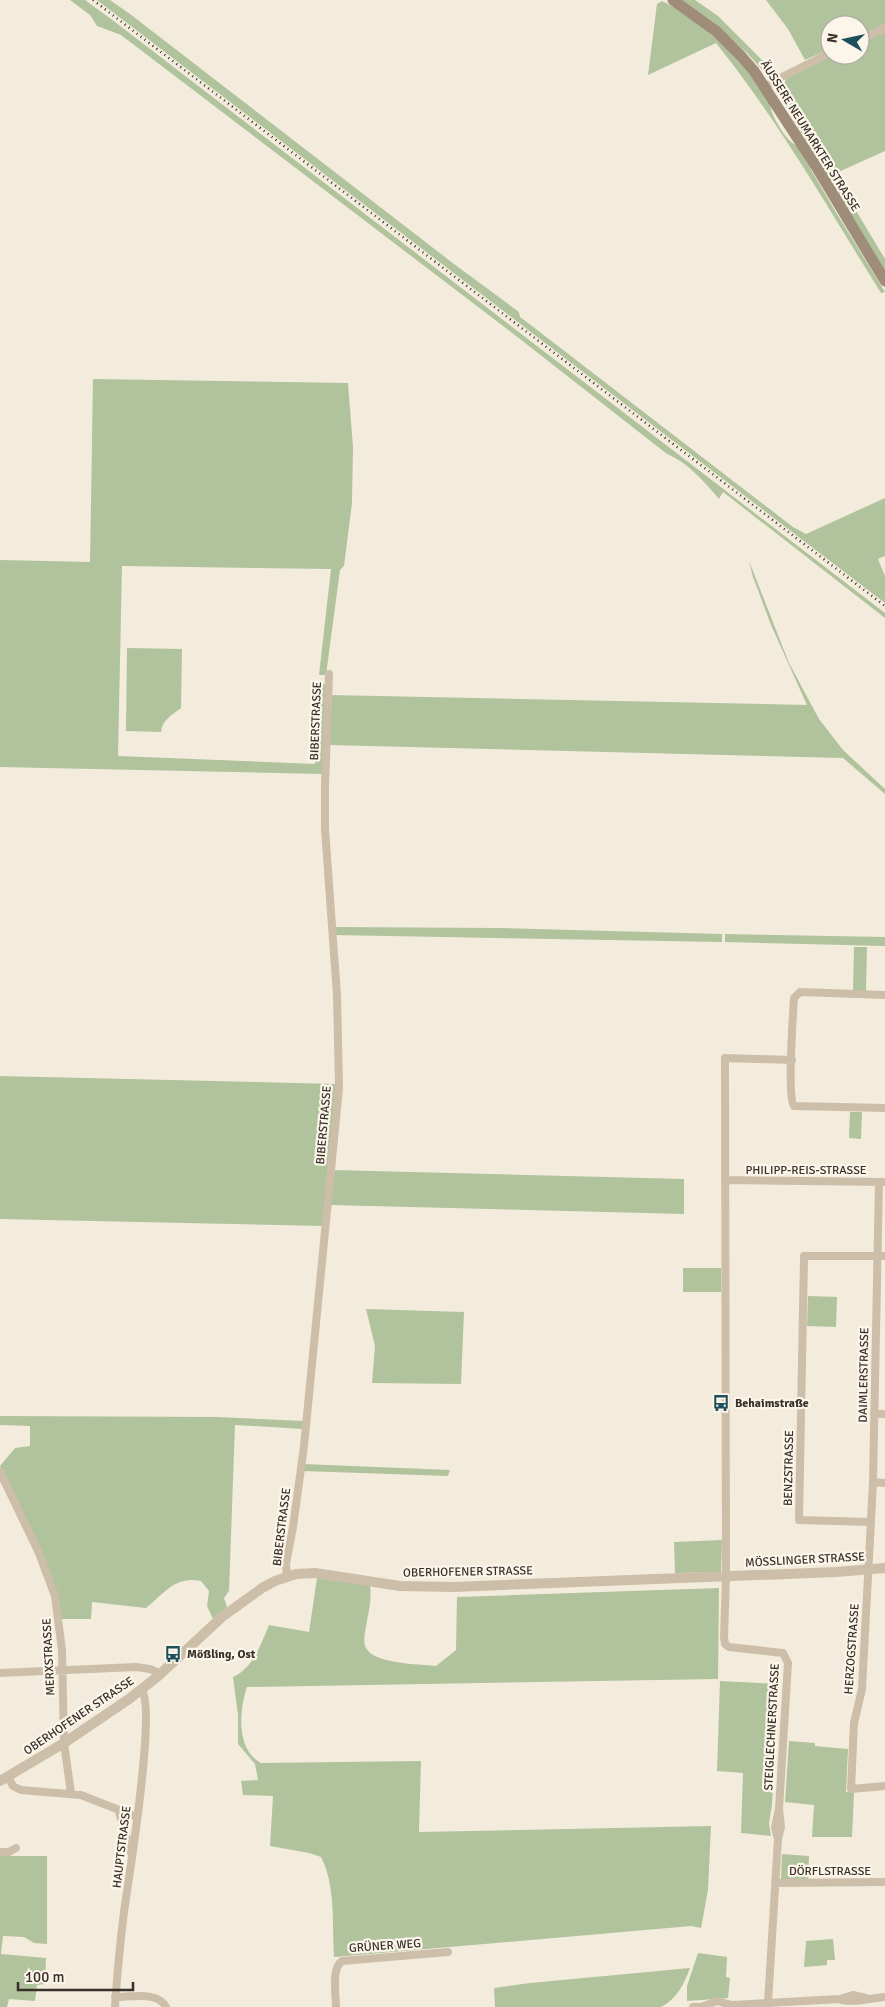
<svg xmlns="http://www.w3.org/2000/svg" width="885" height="2007" viewBox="0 0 885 2007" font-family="Signika,sans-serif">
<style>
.green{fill:#b0c39c}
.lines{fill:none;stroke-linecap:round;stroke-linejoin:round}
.minor{stroke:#ccbea8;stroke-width:8}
.tertiary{stroke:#ccbea8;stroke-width:10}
.secondary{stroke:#a08d79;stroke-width:11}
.rail{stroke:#393029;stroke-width:2.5;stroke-dasharray:1 4;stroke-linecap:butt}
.labels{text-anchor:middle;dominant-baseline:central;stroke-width:4.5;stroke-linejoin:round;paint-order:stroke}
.street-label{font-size:12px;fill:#393029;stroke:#fbf5ea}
.poi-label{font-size:12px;font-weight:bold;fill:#393029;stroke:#fbf5ea;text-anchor:start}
</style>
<rect width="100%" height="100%" fill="#f3ecdd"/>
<path class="green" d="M70,0H85L115,22L885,613V618L723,492L719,499C705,482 687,462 667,454L511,332L121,35L97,26L90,15Z
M97,0H110L130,14L454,264L519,312L520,317L532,326L793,527L806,534L885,498V556L878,559L885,576V603Z
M682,0H695L718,16L775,73L763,71L748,54L713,22Z
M766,0H885V25L860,36V25H830V49L805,60L788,29Z
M662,1C701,19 748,65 769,102C771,107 771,112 774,117C779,127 787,141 797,146L837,214L885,292L881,293C829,210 778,120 716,43L648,75L657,4Z
M885,32V151L834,174L885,259V272L778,94L788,76L834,55H860V43Z
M93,379L348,383L353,447L352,503L344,566L340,570L326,675H319L331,569L122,566L118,756L315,764L319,684H325L326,688L324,774L0,767V560L90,562Z
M749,561L789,663L819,719L843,750L885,789V794L843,758L329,745L330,695L807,705L771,625L753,577Z
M127,648L182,649L181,708C172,715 162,720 161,732L126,731Z
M333,927L500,928L722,934V942L334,935Z
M725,934L885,937V946L725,942Z
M854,947H867L866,991H853Z
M0,1076L337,1084L324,1226L0,1219Z
M850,1112H862L861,1139L849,1138Z
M333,1170L684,1179V1214L330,1205Z
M683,1268H721V1292H683Z
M808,1296L837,1297L836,1327L807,1326Z
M366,1309L464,1312L461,1384L372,1383L375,1346Z
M0,1416L217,1417L304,1421L303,1429L235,1425L229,1591L224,1598L227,1607L213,1619L207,1606L209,1591L201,1581C175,1576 165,1593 146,1608L92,1602L91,1619H62L52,1577L0,1466L15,1448L30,1446V1426L0,1425Z
M303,1464L450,1470L448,1476L302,1471Z
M722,1540L721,1572L675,1573L674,1542Z
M317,1578L370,1586C372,1598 369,1610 367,1621C366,1629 362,1641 366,1648C374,1664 419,1664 436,1666L456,1650L457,1597L719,1588L718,1679L247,1687C239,1711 236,1750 261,1763L421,1761L419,1832L711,1826L708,1890L701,1928L691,1926L334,1957C332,1925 336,1886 321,1857L309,1853L270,1846L273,1796L243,1795L241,1781L258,1780L255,1764L238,1744V1715L233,1677C253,1668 261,1644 269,1625L309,1632Z
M720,1681L779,1684L772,1805L769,1823L771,1836L741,1833L743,1773L717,1771Z
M789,1741L815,1743V1746L848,1749L846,1792H854L852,1837H812L814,1805L785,1802Z
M782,1854L809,1856L808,1880L781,1879Z
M0,1856H47V1944L34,1943L24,1937L3,1936L1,1954L46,1958L45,1984L37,1985L35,2001L9,1999L7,2007H0Z
M833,1939L835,1960H827V1965L804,1967L806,1941Z
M698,1953L727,1957L726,1977L730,1978L728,1998L687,2001V1986Z
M690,1968C684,1984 677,1999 661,2007H495L494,1988L530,1983Z"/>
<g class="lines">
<path class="minor" d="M860,39L885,28
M765,87L776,80L830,53
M885,995L800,992L794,998C793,1016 787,1096 794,1106L885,1108
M726,1180L885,1182
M879,1182L873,1482L862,1689L854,1723L851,1789L885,1786
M874,1414H885
M0,1472L39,1553L55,1596L62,1650L64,1743L71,1793
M873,1482L885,1483
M871,1522L799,1520L804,1256H885
M287,1576L286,1564L293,1527L304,1446L339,1088L337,995L325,829V787L329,674
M0,1673L136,1667L150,1669L161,1674
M8,1777L13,1786L21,1790L81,1795L137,1817
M119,1812L131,1853
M777,1836L775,1827L779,1809
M0,1852H9L16,1848
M775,1883L885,1882
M115,1997C131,1997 158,1991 166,2007
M842,2000C856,2003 870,1998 885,1997
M768,2003L778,1839L781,1827L779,1809L788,1663L783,1653L729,1647L725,1644L724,1637L726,1577L725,1058L792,1060
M704,2006L717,2001L732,2005
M115,2007C117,1975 120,1944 124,1912C129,1876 156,1713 142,1690
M336,2007C336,1994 331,1969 342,1961L448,1952
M693,2007H706
M726,2007L732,2005L840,1999L853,1995L866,1998"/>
<path class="tertiary" d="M0,1781L64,1743L129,1699L157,1677L222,1617L262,1588L275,1581L296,1574L315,1573L400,1586L453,1587L836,1572L885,1568"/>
<path class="secondary" d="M673,0L716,31L741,56L754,71L817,168L885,281"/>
<path class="rail" d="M93,0L885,606"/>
</g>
<defs>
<g id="bus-bare" transform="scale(1.35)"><path d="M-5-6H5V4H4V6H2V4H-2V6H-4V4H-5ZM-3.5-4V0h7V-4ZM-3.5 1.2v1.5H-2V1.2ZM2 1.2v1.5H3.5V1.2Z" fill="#1c4e5c" stroke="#fbf5ea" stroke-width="2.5" paint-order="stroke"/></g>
</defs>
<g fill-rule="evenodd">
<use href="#bus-bare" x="721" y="1403"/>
<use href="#bus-bare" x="173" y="1654"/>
</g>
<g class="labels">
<g class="street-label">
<text transform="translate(810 136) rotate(58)">ÄUSSERE NEUMARKTER STRASSE</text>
<text transform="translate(316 721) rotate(-88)">BIBERSTRASSE</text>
<text transform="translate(324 1125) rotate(-85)">BIBERSTRASSE</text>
<text x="806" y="1170">PHILIPP-REIS-STRASSE</text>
<text transform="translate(864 1375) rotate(-89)">DAIMLERSTRASSE</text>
<text transform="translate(789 1468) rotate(-89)">BENZSTRASSE</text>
<text transform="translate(282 1527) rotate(-83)">BIBERSTRASSE</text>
<text transform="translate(805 1560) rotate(-3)">MÖSSLINGER STRASSE</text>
<text transform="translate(468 1572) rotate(-1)">OBERHOFENER STRASSE</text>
<text transform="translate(852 1649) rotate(-86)">HERZOGSTRASSE</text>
<text transform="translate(49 1657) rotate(-93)">MERXSTRASSE</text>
<text transform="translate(79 1716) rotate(-34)">OBERHOFENER STRASSE</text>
<text transform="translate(772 1727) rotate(-87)">STEIGLECHNERSTRASSE</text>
<text transform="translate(122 1847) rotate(-83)">HAUPTSTRASSE</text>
<text x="830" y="1871">DÖRFLSTRASSE</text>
<text transform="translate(385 1946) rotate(-4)">GRÜNER WEG</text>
</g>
<g class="poi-label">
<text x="735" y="1403">Behaimstraße</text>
<text x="187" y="1654">Mößling, Ost</text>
</g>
</g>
<g transform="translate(845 40) rotate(279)"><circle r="24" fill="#fbf5ea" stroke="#ada69d"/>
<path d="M0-4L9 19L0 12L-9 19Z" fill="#1c4e5c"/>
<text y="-8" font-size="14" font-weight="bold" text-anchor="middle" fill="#393029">N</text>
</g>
<path d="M18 1982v8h115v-8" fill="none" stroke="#393029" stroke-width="2.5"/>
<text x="25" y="1982" font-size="15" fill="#393029" stroke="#fbf5ea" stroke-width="4" paint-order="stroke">100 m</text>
</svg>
